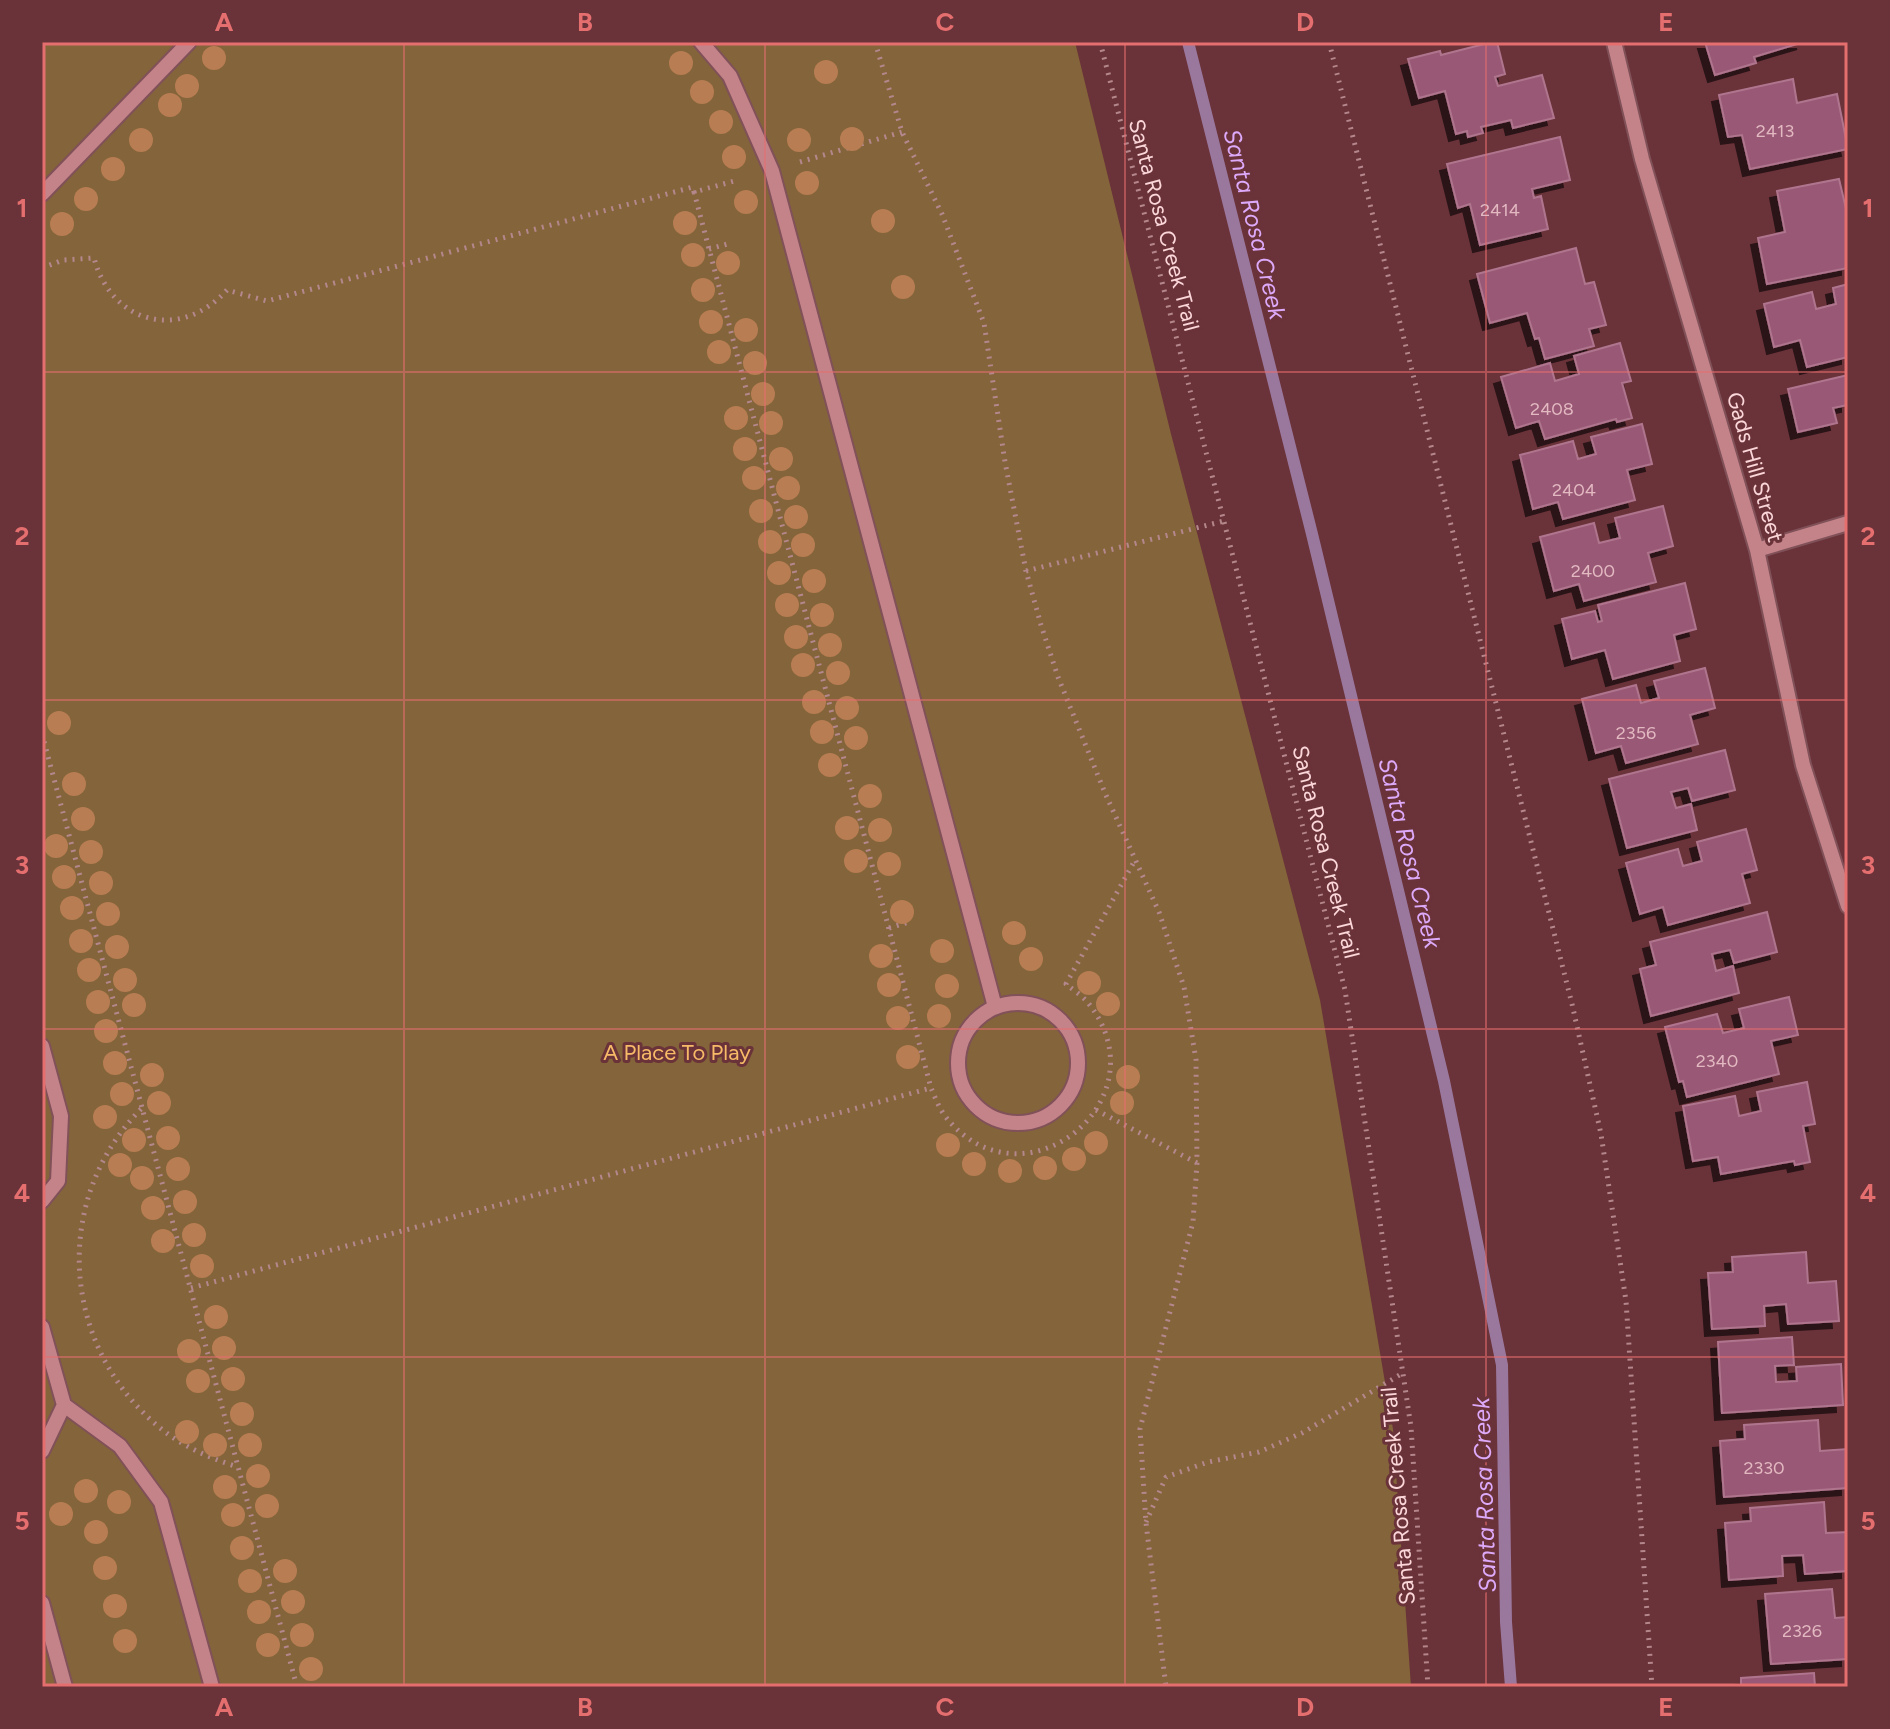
<svg xmlns="http://www.w3.org/2000/svg" width="1890" height="1729" viewBox="0 0 1890 1729" font-family="Figtree,sans-serif">
<style>
.green{fill:#84643a}
.lines{fill:none;stroke-linecap:round;stroke-linejoin:round}
.stream{stroke:#9a779d;stroke-width:12}
.building{fill:#995975;stroke:#b0758e;stroke-width:2;filter:url(#shadow)}
.minor-casing{stroke:#805158;stroke-width:18}
.path{stroke:#b4878c;stroke-width:5;stroke-dasharray:2 6;stroke-linecap:butt}
.minor{stroke:#c48389;stroke-width:14}
.tree{fill:#b87d53}
.grid{fill:none;stroke:#e56e6f;stroke-width:2;stroke-opacity:0.55}
.labels{text-anchor:middle;dominant-baseline:central;stroke-width:6;stroke-linejoin:round;paint-order:stroke}
.number-label{font-size:18px;fill:#e2b8c1}
.street-label{font-size:22px;fill:#fbd7da;stroke:#6a3239}
.park-label{font-size:22px;fill:#f7bb68;stroke:#6a3239}
.water-label{font-size:24px;font-style:italic;fill:#dda9f9;stroke:#6a3239}
.neatline{fill:none;stroke:#e56e6f;stroke-width:3}
.grid-label{font-size:26px;text-anchor:middle;font-weight:bold;fill:#e56e6f}
</style>
<defs>
<filter id="shadow"><feDropShadow dx="-7" dy="7" stdDeviation="0" flood-color="#0009"/></filter>
</defs>
<rect width="100%" height="100%" fill="#6a3239"/>
<path class="green" d="M42,42H1075L1171,434L1320,1000L1393,1429L1411,1687H42Z"/>
<g class="lines">
<path class="stream" d="M1188,42L1312,534L1444,1081L1502,1365L1506,1622L1511,1687"/>
</g>
<path class="building" d="M1492,42H1497L1505,74L1495,77L1498,86L1542,75L1554,118L1513,128L1511,120L1481,127L1483,133L1468,137L1467,131L1456,134L1445,91L1419,98L1408,59L1440,51L1441,55Z
M1705,42H1804L1754,57L1756,63L1715,75Z
M1793,79L1797,103L1837,94L1848,149L1750,169L1742,135L1728,137L1719,95Z
M1560,137L1570,180L1532,189L1534,198L1541,196L1548,229L1480,245L1470,204L1458,208L1447,164Z
M1839,179L1848,217V268L1767,284L1758,238L1785,232L1777,191Z
M1576,248L1585,284L1594,282L1606,325L1589,329L1594,346L1545,359L1539,338L1535,339L1527,313L1490,323L1477,274Z
M1848,284V357L1807,367L1800,340L1774,347L1764,304L1812,292L1816,309L1836,304L1833,288Z
M1620,343L1631,381L1622,383L1632,418L1617,422L1616,419L1545,439L1539,421L1516,428L1501,377L1550,363L1555,381L1579,374L1574,356Z
M1848,375V405L1833,408L1837,423L1798,432L1788,389Z
M1642,424L1652,464L1627,470L1635,500L1563,519L1558,502L1533,509L1520,455L1573,441L1578,459L1596,454L1591,437Z
M1663,506L1673,546L1648,553L1656,582L1584,601L1579,584L1554,591L1540,537L1594,523L1599,543L1620,538L1615,518Z
M1685,583L1696,629L1674,635L1680,661L1613,679L1605,650L1572,659L1562,619L1595,611L1598,622L1602,621L1598,605Z
M1705,668L1715,708L1690,715L1698,744L1626,763L1621,746L1596,753L1582,699L1636,685L1641,703L1659,698L1654,681Z
M1725,750L1735,790L1692,801L1688,788L1671,792L1676,808L1691,804L1697,830L1627,848L1609,779Z
M1746,829L1757,870L1742,874L1750,903L1668,925L1663,907L1640,914L1626,863L1678,849L1683,866L1702,861L1697,842Z
M1767,912L1777,952L1734,963L1730,950L1712,954L1716,971L1733,966L1739,993L1651,1016L1640,969L1656,965L1650,942Z
M1789,997L1798,1035L1771,1041L1779,1074L1687,1097L1683,1081L1679,1082L1665,1027L1717,1014L1723,1033L1744,1028L1739,1009Z
M1807,1082L1815,1124L1803,1126L1810,1162L1795,1165L1794,1161L1721,1174L1718,1157L1693,1161L1683,1106L1735,1096L1739,1116L1761,1111L1757,1092Z
M1806,1252L1808,1283L1836,1281L1839,1321L1788,1324L1786,1304L1764,1306L1765,1326L1712,1329L1708,1273L1733,1272L1732,1257Z
M1792,1337L1794,1365L1775,1366L1776,1382L1797,1381L1796,1367L1841,1364L1843,1405L1722,1413L1718,1342Z
M1818,1420L1820,1451L1848,1449V1488L1724,1497L1720,1441L1745,1439L1744,1425Z
M1824,1502L1826,1533L1848,1532V1571L1805,1574L1803,1555L1782,1556L1783,1576L1729,1580L1725,1523L1751,1521L1750,1508Z
M1832,1589L1835,1618L1848,1617V1659L1771,1664L1765,1594Z
M1814,1673L1815,1687H1741V1678Z"/>
<g class="lines">
<g class="minor-casing">
<path id="minor" d="M701,42L730,76L772,171L995,1007
M1614,42L1642,159L1757,550L1803,765L1848,906
M42,194L189,42
M1757,550L1848,523
M958 1063a60 60 0 1 1 120 0a60 60 0 1 1-120 0Z
M42,1046L61,1116L58,1181L42,1201
M42,1327L64,1405L120,1446L161,1502L212,1687
M42,1451L64,1405
M42,1603L65,1687"/>
</g>
<path class="path" d="M875,42L902,132L942,214L984,323L1005,462L1026,571L1041,625L1058,677L1105,793L1159,912L1184,987L1196,1060L1197,1163L1193,1222L1140,1429L1146,1523L1166,1687
M1100,42L1345,990L1411,1427L1428,1687
M1329,42L1572,1004L1601,1134L1626,1301L1652,1687
M800,162L902,132
M694,192L931,1088C935,1097 939,1108 945,1116C1021,1214 1165,1101 1089,1004C1083,996 1073,990 1066,984L1135,860
M709,249L731,243
M42,268L63,260L94,258C112,325 181,341 227,290L267,301L693,187L694,192L738,180
M1026,571L1224,521
M42,734L297,1687
M889,928L912,921
M141,1109C54,1197 60,1338 152,1421C177,1444 206,1457 238,1467
M1096,1110L1197,1163
M191,1288L931,1088
M1146,1522L1166,1477L1208,1462L1259,1452L1302,1433L1403,1373"/>
<use href="#minor" class="minor"/>
</g>
<g class="tree">
<circle cx="214" cy="58" r="12"/>
<circle cx="681" cy="63" r="12"/>
<circle cx="826" cy="72" r="12"/>
<circle cx="187" cy="86" r="12"/>
<circle cx="702" cy="92" r="12"/>
<circle cx="170" cy="105" r="12"/>
<circle cx="721" cy="122" r="12"/>
<circle cx="852" cy="139" r="12"/>
<circle cx="141" cy="140" r="12"/>
<circle cx="799" cy="140" r="12"/>
<circle cx="734" cy="157" r="12"/>
<circle cx="113" cy="169" r="12"/>
<circle cx="807" cy="183" r="12"/>
<circle cx="86" cy="199" r="12"/>
<circle cx="746" cy="202" r="12"/>
<circle cx="883" cy="221" r="12"/>
<circle cx="685" cy="223" r="12"/>
<circle cx="62" cy="224" r="12"/>
<circle cx="693" cy="255" r="12"/>
<circle cx="728" cy="263" r="12"/>
<circle cx="903" cy="287" r="12"/>
<circle cx="703" cy="290" r="12"/>
<circle cx="711" cy="322" r="12"/>
<circle cx="746" cy="330" r="12"/>
<circle cx="719" cy="352" r="12"/>
<circle cx="755" cy="363" r="12"/>
<circle cx="763" cy="394" r="12"/>
<circle cx="736" cy="418" r="12"/>
<circle cx="771" cy="423" r="12"/>
<circle cx="745" cy="449" r="12"/>
<circle cx="781" cy="459" r="12"/>
<circle cx="754" cy="478" r="12"/>
<circle cx="788" cy="488" r="12"/>
<circle cx="761" cy="511" r="12"/>
<circle cx="796" cy="517" r="12"/>
<circle cx="770" cy="542" r="12"/>
<circle cx="803" cy="545" r="12"/>
<circle cx="779" cy="573" r="12"/>
<circle cx="814" cy="581" r="12"/>
<circle cx="787" cy="605" r="12"/>
<circle cx="822" cy="615" r="12"/>
<circle cx="796" cy="637" r="12"/>
<circle cx="830" cy="645" r="12"/>
<circle cx="803" cy="665" r="12"/>
<circle cx="838" cy="673" r="12"/>
<circle cx="814" cy="702" r="12"/>
<circle cx="847" cy="708" r="12"/>
<circle cx="59" cy="723" r="12"/>
<circle cx="822" cy="732" r="12"/>
<circle cx="856" cy="738" r="12"/>
<circle cx="830" cy="765" r="12"/>
<circle cx="74" cy="784" r="12"/>
<circle cx="870" cy="796" r="12"/>
<circle cx="83" cy="819" r="12"/>
<circle cx="847" cy="828" r="12"/>
<circle cx="880" cy="830" r="12"/>
<circle cx="56" cy="846" r="12"/>
<circle cx="91" cy="852" r="12"/>
<circle cx="856" cy="861" r="12"/>
<circle cx="889" cy="864" r="12"/>
<circle cx="64" cy="877" r="12"/>
<circle cx="101" cy="883" r="12"/>
<circle cx="72" cy="908" r="12"/>
<circle cx="902" cy="912" r="12"/>
<circle cx="108" cy="914" r="12"/>
<circle cx="1014" cy="933" r="12"/>
<circle cx="81" cy="941" r="12"/>
<circle cx="117" cy="947" r="12"/>
<circle cx="942" cy="951" r="12"/>
<circle cx="881" cy="956" r="12"/>
<circle cx="1031" cy="959" r="12"/>
<circle cx="89" cy="970" r="12"/>
<circle cx="125" cy="980" r="12"/>
<circle cx="1089" cy="983" r="12"/>
<circle cx="889" cy="985" r="12"/>
<circle cx="947" cy="986" r="12"/>
<circle cx="98" cy="1002" r="12"/>
<circle cx="1108" cy="1004" r="12"/>
<circle cx="134" cy="1005" r="12"/>
<circle cx="939" cy="1016" r="12"/>
<circle cx="898" cy="1018" r="12"/>
<circle cx="106" cy="1031" r="12"/>
<circle cx="908" cy="1057" r="12"/>
<circle cx="115" cy="1063" r="12"/>
<circle cx="152" cy="1075" r="12"/>
<circle cx="1128" cy="1077" r="12"/>
<circle cx="122" cy="1094" r="12"/>
<circle cx="159" cy="1103" r="12"/>
<circle cx="1122" cy="1103" r="12"/>
<circle cx="105" cy="1117" r="12"/>
<circle cx="168" cy="1138" r="12"/>
<circle cx="134" cy="1140" r="12"/>
<circle cx="1096" cy="1143" r="12"/>
<circle cx="948" cy="1145" r="12"/>
<circle cx="1074" cy="1159" r="12"/>
<circle cx="974" cy="1164" r="12"/>
<circle cx="120" cy="1165" r="12"/>
<circle cx="1045" cy="1168" r="12"/>
<circle cx="178" cy="1169" r="12"/>
<circle cx="1010" cy="1171" r="12"/>
<circle cx="142" cy="1178" r="12"/>
<circle cx="185" cy="1202" r="12"/>
<circle cx="153" cy="1208" r="12"/>
<circle cx="194" cy="1235" r="12"/>
<circle cx="163" cy="1241" r="12"/>
<circle cx="202" cy="1266" r="12"/>
<circle cx="216" cy="1317" r="12"/>
<circle cx="224" cy="1348" r="12"/>
<circle cx="189" cy="1351" r="12"/>
<circle cx="233" cy="1379" r="12"/>
<circle cx="198" cy="1381" r="12"/>
<circle cx="242" cy="1414" r="12"/>
<circle cx="187" cy="1432" r="12"/>
<circle cx="215" cy="1445" r="12"/>
<circle cx="250" cy="1445" r="12"/>
<circle cx="258" cy="1476" r="12"/>
<circle cx="225" cy="1487" r="12"/>
<circle cx="86" cy="1491" r="12"/>
<circle cx="119" cy="1502" r="12"/>
<circle cx="267" cy="1506" r="12"/>
<circle cx="61" cy="1514" r="12"/>
<circle cx="233" cy="1515" r="12"/>
<circle cx="96" cy="1532" r="12"/>
<circle cx="242" cy="1548" r="12"/>
<circle cx="105" cy="1568" r="12"/>
<circle cx="285" cy="1571" r="12"/>
<circle cx="250" cy="1581" r="12"/>
<circle cx="293" cy="1602" r="12"/>
<circle cx="115" cy="1606" r="12"/>
<circle cx="259" cy="1612" r="12"/>
<circle cx="302" cy="1635" r="12"/>
<circle cx="125" cy="1641" r="12"/>
<circle cx="268" cy="1645" r="12"/>
<circle cx="311" cy="1669" r="12"/>
</g>
<path class="grid" d="M404,42V1687M765,42V1687M1125,42V1687M1486,42V1687M42,372H1848M42,700H1848M42,1029H1848M42,1357H1848"/>
<g class="labels">
<g class="number-label">
<text x="1775" y="131">2413</text>
<text x="1500" y="210">2414</text>
<text x="1552" y="409">2408</text>
<text x="1574" y="490">2404</text>
<text x="1593" y="571">2400</text>
<text x="1636" y="733">2356</text>
<text x="1717" y="1061">2340</text>
<text x="1764" y="1468">2330</text>
<text x="1802" y="1631">2326</text>
</g>
<g class="street-label">
<text transform="translate(1164 225) rotate(75)">Santa Rosa Creek Trail</text>
<text transform="translate(1755 467) rotate(74)">Gads Hill Street</text>
<text transform="translate(1326 852) rotate(76)">Santa Rosa Creek Trail</text>
<text transform="translate(1398 1496) rotate(-95)">Santa Rosa Creek Trail</text>
</g>
<g class="park-label">
<text x="677" y="1052">A Place To Play</text>
</g>
<g class="water-label">
<text transform="translate(1255 224) rotate(76)">Santa Rosa Creek</text>
<text transform="translate(1410 853) rotate(76)">Santa Rosa Creek</text>
<text transform="translate(1484 1495) rotate(-92)">Santa Rosa Creek</text>
</g>
</g>
<rect width="1890" height="1729" fill="none" stroke="#6a3239" stroke-width="88"/>
<rect x="44" y="44" width="1802" height="1641" class="neatline"/>
<g class="grid-label">
<text x="224" y="31">A</text>
<text x="585" y="31">B</text>
<text x="945" y="31">C</text>
<text x="1305" y="31">D</text>
<text x="1666" y="31">E</text>
<text x="22" y="217">1</text>
<text x="1868" y="217">1</text>
<text x="22" y="545">2</text>
<text x="1868" y="545">2</text>
<text x="22" y="874">3</text>
<text x="1868" y="874">3</text>
<text x="22" y="1202">4</text>
<text x="1868" y="1202">4</text>
<text x="22" y="1530">5</text>
<text x="1868" y="1530">5</text>
<text x="224" y="1716">A</text>
<text x="585" y="1716">B</text>
<text x="945" y="1716">C</text>
<text x="1305" y="1716">D</text>
<text x="1666" y="1716">E</text>
</g>
</svg>
